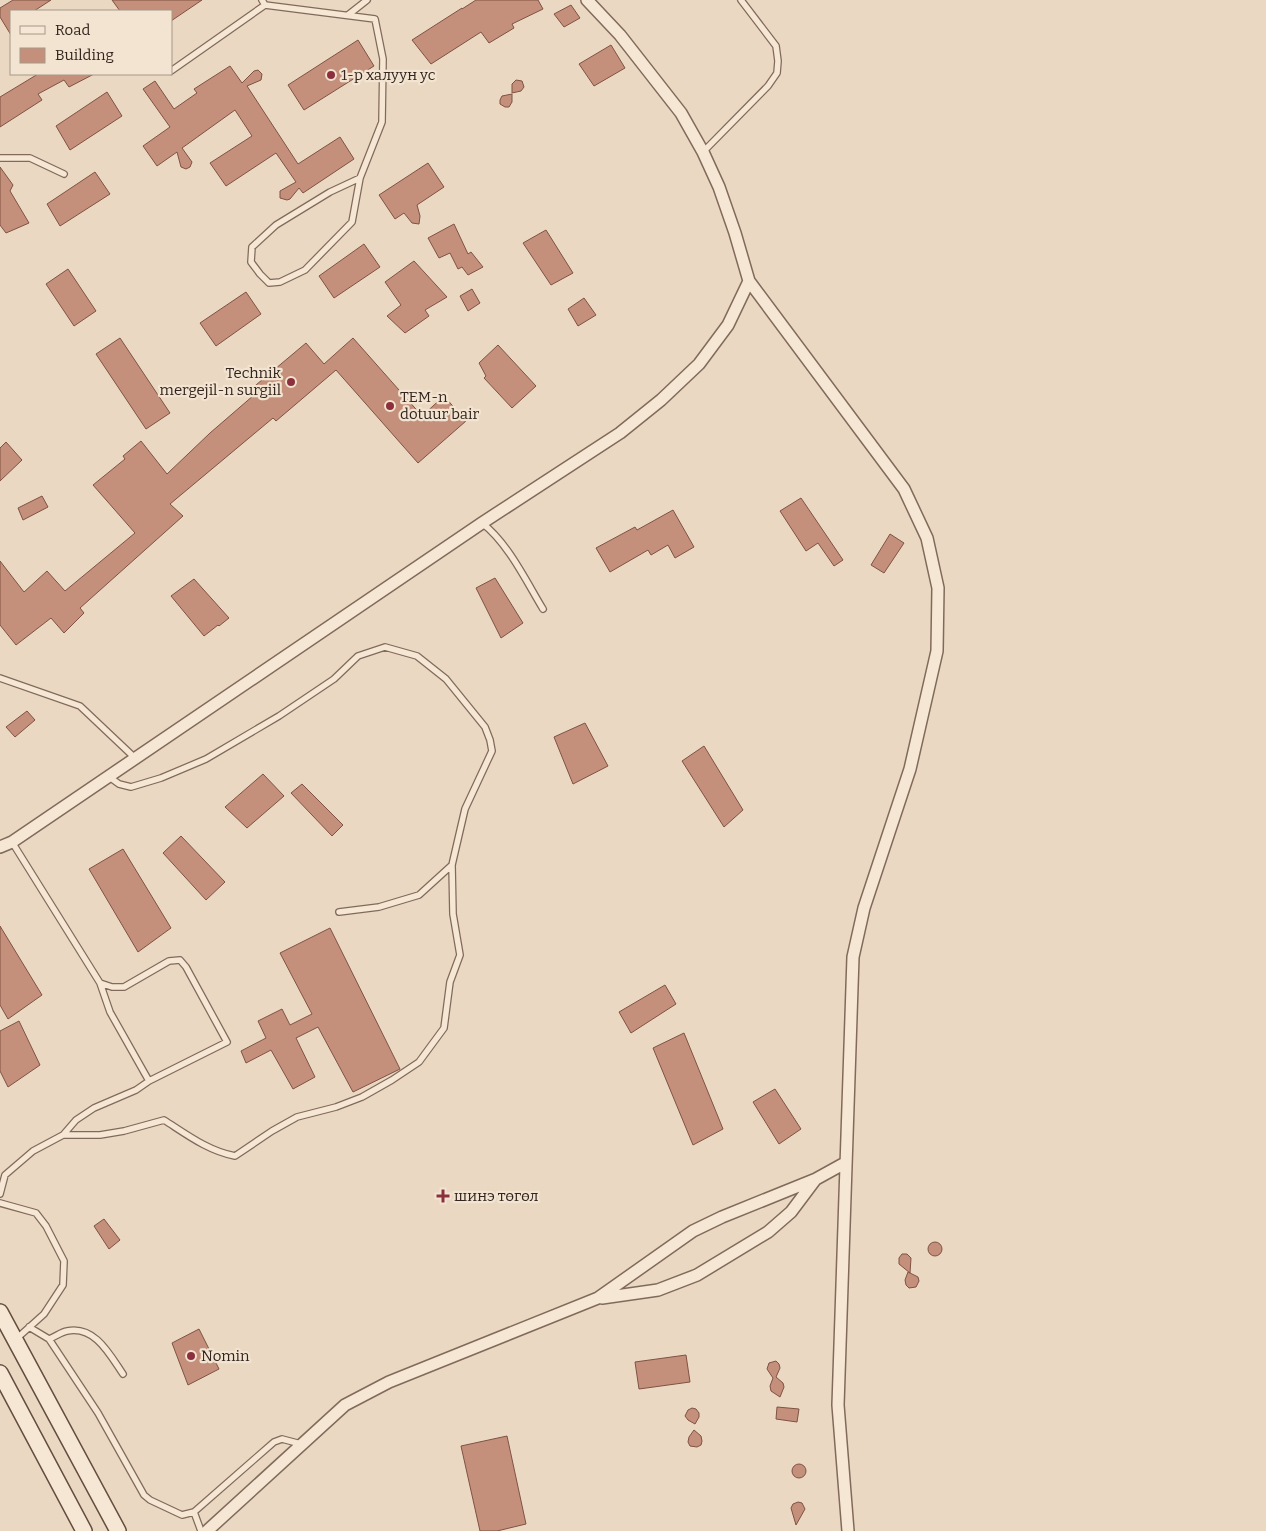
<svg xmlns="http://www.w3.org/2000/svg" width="1266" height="1531" viewBox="0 0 1266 1531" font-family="Bitter,serif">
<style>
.building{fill:#c5907b;stroke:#7f5243}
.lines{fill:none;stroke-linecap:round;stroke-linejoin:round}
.lane-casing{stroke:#826a5b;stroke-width:8}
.street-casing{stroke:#826a5b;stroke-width:14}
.secondary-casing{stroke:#644c3e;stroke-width:18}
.lane{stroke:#f5e7d4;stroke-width:5.5}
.street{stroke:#f5e7d4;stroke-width:11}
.secondary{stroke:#f5e7d4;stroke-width:15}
.poi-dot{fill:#8c303d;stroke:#f2e4d1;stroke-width:2}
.labels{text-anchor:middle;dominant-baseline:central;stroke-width:4.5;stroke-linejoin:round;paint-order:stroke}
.poi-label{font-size:15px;fill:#33251e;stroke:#f2e4d1;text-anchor:start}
</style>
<rect width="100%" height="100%" fill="#ead8c2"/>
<path class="building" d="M13,0H51L34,11H11V35L0,17V8Z
M112,0H202L171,21V11H120Z
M476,0H538L543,9L512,24L514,28L489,43L481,32L431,64L412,40L462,8V9Z
M571,5L580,18L564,27L554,14Z
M358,40L374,66L304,110L288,85Z
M611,45L625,68L594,86L579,64Z
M230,66L242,83L254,71L258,70L262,74L261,80L247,86L298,164L340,137L354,159L303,193L299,188L290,199L287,200L280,198V191L296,182L276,153L226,186L210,163L252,136L235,110L182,148L192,162L190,167L186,169L181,167L177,152L157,166L143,146L170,127L143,89L155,81L174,109L197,93L194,89Z
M38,74H94L69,87L64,80L38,94L42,100L0,127V97Z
M516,80L522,81L524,87L521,91L512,93V84Z
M107,92L122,116L70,150L56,126Z
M512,94V102L509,107H505L500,104V100L502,96Z
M428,163L444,187L417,205L420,216L419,224L412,223L404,213L395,219L379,195Z
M0,167L13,185L10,191L29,223L6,233L0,225Z
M95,172L110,194L60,226L47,204Z
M454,224L468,254L471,252L483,267L468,275L462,267L458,269L450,253L439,258L428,238Z
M546,230L573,273L551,285L523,243Z
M364,244L380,267L334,298L319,276Z
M414,261L447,297L425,310L429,316L405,333L387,316L401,305L385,282Z
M68,269L96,311L74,326L46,284Z
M472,289L480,303L468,311L460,296Z
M246,292L261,314L216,346L200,323Z
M584,298L596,315L578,326L568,309Z
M120,338L170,413L146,429L96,354Z
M353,338L422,416L444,396L466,421L418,463L336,370L276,421L273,418L170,504L183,516L80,608L84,613L64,633L51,618L16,645L0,625V561L24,592L47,571L65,591L135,533L93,485L125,459L123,456L141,441L167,474L210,433L254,395L250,390L306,343L324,364Z
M498,345L536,386L512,408L484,378L486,376L479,363Z
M6,442L22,460L0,481V448Z
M42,496L48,507L23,520L18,508Z
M801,498L843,560L834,566L818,543L806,551L780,511Z
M673,510L694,547L675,558L668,545L651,555L648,550L610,572L596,548L635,527L637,530Z
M890,534L904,543L884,573L871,565Z
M495,578L523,623L501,638L476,588Z
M194,579L229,618L219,626L218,625L204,636L171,596Z
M27,711L35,720L15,737L6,727Z
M585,723L608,766L573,784L554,737Z
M704,746L743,810L724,827L682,761Z
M263,774L284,796L247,828L225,807Z
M302,784L343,825L332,836L291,793Z
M181,836L225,882L206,900L163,853Z
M123,849L171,928L138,952L89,869Z
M0,926L42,995L8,1019L0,1005Z
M330,928L400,1069L353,1092L318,1027L296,1038L315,1077L293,1089L271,1050L246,1063L241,1051L266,1038L258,1021L282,1009L290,1025L312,1014L280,953Z
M665,985L676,1004L631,1033L619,1012Z
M19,1021L40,1065L8,1087L0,1071V1031Z
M684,1033L723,1129L693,1145L653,1048Z
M775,1089L801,1129L779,1144L753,1102Z
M104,1219L120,1240L109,1249L94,1226Z
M928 1249a7 7 0 1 1 14 0a7 7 0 1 1-14 0Z
M902,1254H907L911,1258L910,1273L899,1264V1258Z
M908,1272L918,1277L919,1281L916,1287L909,1288L906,1285L905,1280Z
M199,1329L219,1369L188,1385L172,1343Z
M686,1355L690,1382L639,1389L635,1362Z
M776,1361L779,1364L780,1368L776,1377L783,1383L784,1387L780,1397L771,1391L770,1386L773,1378L767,1369L769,1363Z
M777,1407L799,1409L797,1422L776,1419Z
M692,1408L696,1409L699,1413V1417L695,1424L688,1420L685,1416L688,1410Z
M694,1430L701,1436L702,1441L701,1445L697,1447L690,1446L688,1442L689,1437Z
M507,1436L526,1524L497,1531H480L461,1446Z
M792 1471a7 7 0 1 1 14 0a7 7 0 1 1-14 0Z
M798,1502L802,1503L805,1509L796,1525L791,1508L793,1504Z"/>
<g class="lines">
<g class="lane-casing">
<path id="lane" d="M262,0L265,5L375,19L383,59L382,122L360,178L352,222L305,270L280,282L269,283L260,274L251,262L252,247L276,225L330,192L360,178
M348,15L367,0
M171,71L265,5
M703,152L768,86L777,73L778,61L776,46L741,0
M0,158H30L64,174
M482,523C508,543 526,581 543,609
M0,678L80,706L135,758
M12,842L100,983L112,987H124L169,961L180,960L186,967L227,1042L149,1081L136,1090L94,1108L76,1120L63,1135
M339,912L379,907L419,895L452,865
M100,983L110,1012L149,1081
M0,1194L5,1175L33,1151L63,1135H100L124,1131L164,1120C186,1134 208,1151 235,1156L272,1131L297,1117L336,1107L362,1097L392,1080L419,1062L444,1028L450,982L460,955L453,914L452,865L465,809L492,751L490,740L485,727L446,679L417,656L385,647L358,656L334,679L279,716L206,759L161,778L131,787L119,784L108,776
M0,1203L36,1213L46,1226L64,1261L63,1285L44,1314L15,1340
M29,1327L49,1339L98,1413L144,1495L150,1500L182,1515L194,1512L274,1442L282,1439L301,1444
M49,1339C55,1337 61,1332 67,1331C95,1325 110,1355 123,1374
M194,1512L201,1531"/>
</g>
<g class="street-casing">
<path id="street" d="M587,0L620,35L681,113L703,152L719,187L735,233L749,281L904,489L927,538L938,588L937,651L910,769L864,908L853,957L838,1405L848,1531
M0,847L12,842L482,523L620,433L661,400L699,364L728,325L749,281
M602,1298L658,1290L697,1275L768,1232L791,1212L815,1180
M207,1531L345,1405L389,1382L598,1298L693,1231L722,1217L816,1179L845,1163"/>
</g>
<g class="secondary-casing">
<path id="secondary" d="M0,1312L118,1531
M0,1373L84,1531"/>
</g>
<use href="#lane" class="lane"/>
<use href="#street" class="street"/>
<use href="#secondary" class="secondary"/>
</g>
<g class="poi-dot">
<circle cx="331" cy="75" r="5"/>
<circle cx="291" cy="382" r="5"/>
<circle cx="390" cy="406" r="5"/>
<path d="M440.5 1188.5h5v5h5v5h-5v5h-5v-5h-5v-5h5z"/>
<circle cx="191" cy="1356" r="5"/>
</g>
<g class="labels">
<g class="poi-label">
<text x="341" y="75">1-р халуун ус</text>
<text x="281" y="373" text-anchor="end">Technik<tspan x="281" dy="17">mergejil-n surgiil</tspan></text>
<text x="400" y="397">TEM-n<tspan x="400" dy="17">dotuur bair</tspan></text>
<text x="454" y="1196">шинэ төгөл</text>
<text x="201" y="1356">Nomin</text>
</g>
</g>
<rect x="10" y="10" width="162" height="65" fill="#f2e4d1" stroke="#a69889"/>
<rect x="20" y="26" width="25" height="8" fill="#f5e7d4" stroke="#a69889"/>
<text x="55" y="35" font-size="15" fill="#33251e">Road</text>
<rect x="20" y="48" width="25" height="15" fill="#c5907b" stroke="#a69889"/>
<text x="55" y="60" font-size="15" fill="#33251e">Building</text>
</svg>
